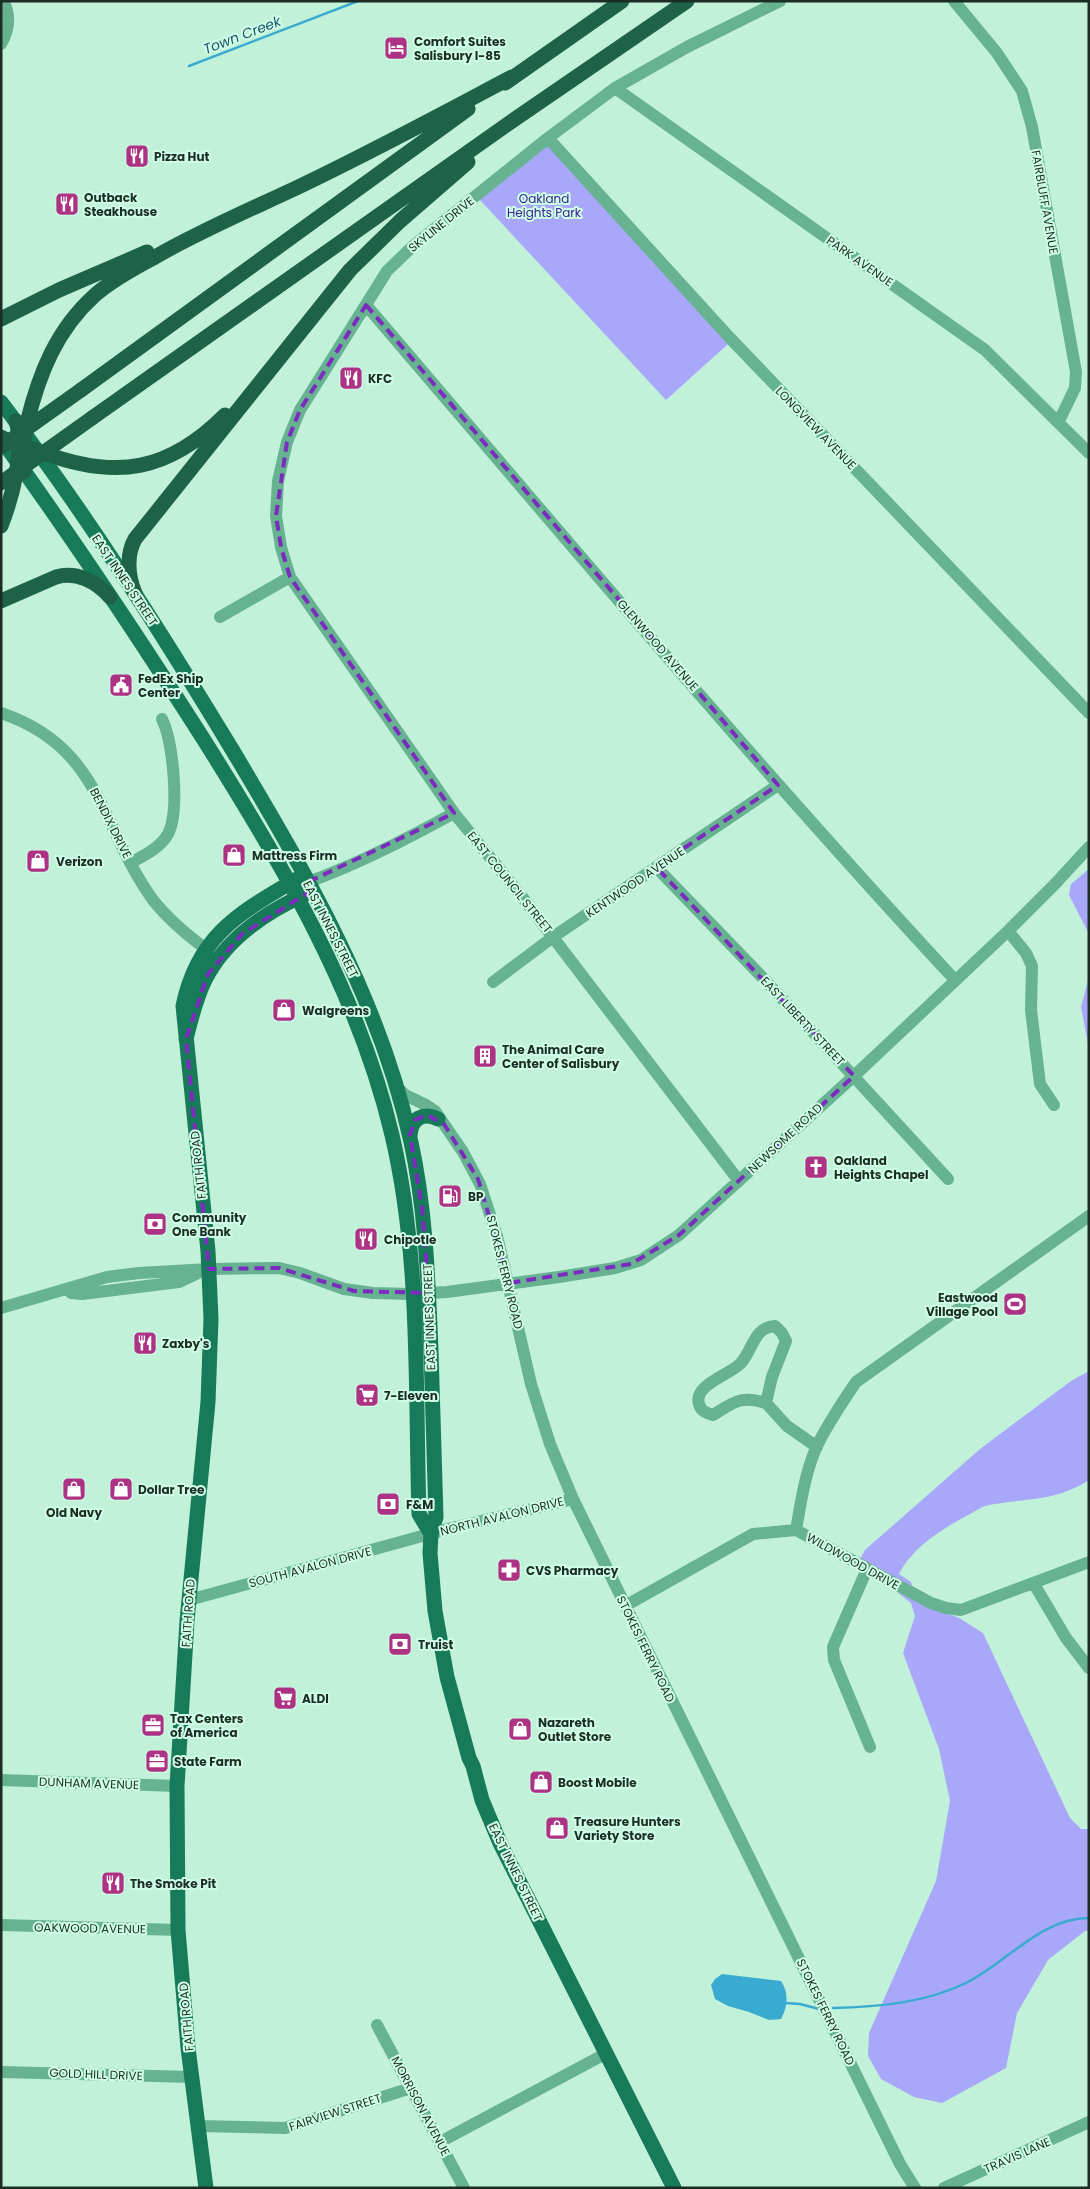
<svg xmlns="http://www.w3.org/2000/svg" width="1090" height="2189" viewBox="0 0 1090 2189" font-family="Poppins,sans-serif">
<style>
.green{fill:#a9a7f9}
.water{fill:#39abd0}
.lines{fill:none;stroke-linecap:round;stroke-linejoin:round}
.stream{stroke:#39abd0;stroke-width:2.5}
.minor{stroke:#67b291;stroke-width:12}
.major{stroke:#177a58;stroke-width:15}
.highway{stroke:#1e6248;stroke-width:15}
.highway-bridge{stroke:#1e6248;stroke-width:15}
.marked{fill:none;stroke:#7b2cbf;stroke-width:4;stroke-dasharray:10 6;stroke-linejoin:round}
.labels{text-anchor:middle;dominant-baseline:central;stroke-width:4;stroke-linejoin:round;paint-order:stroke}
.poi-label{font-size:12px;font-weight:bold;fill:#1b2d25;stroke:#cffee7;text-anchor:start}
.park-label{font-size:12px;fill:#392090;stroke:#cffee7}
.street-label{font-size:12px;fill:#1b2d25;stroke:#cffee7}
.water-label{font-size:14px;font-style:italic;fill:#195569;stroke:#cffee7}
</style>
<rect width="100%" height="100%" fill="#c2f1da"/>
<path class="green" d="M548,145L728,344L666,400L479,199Z
M1089,869V934L1069,895L1071,884Z
M1089,977V1050L1081,1007Z
M1089,1371V1480C1055,1502 1026,1498 989,1505C983,1506 977,1510 972,1513C945,1527 913,1546 899,1574L911,1582L916,1601L959,1618L983,1633L1070,1818L1081,1829H1089V1931H1085L1048,1960L1017,2013L1006,2068L942,2103L914,2097L881,2079L868,2056L869,2033L936,1881L950,1801L939,1749L903,1653L915,1616L911,1603L891,1587L881,1569L860,1559L865,1550L980,1449L1071,1381Z"/>
<path class="water" d="M722,1974L781,1981C789,1993 788,2006 781,2019L769,2020L749,2012L728,2006L715,1999L711,1985L715,1979Z"/>
<g class="lines">
<path class="stream" d="M189,66L358,1
M785,2003L800,2004L819,2009
M833,2008C877,2007 925,2003 966,1983C1007,1963 1040,1918 1089,1918"/>
<path class="minor" d="M954,1L997,53L1022,91L1032,127L1076,372L1075,388L1059,421
M1,44C9,30 11,15 3,1
M615,88L985,350L1089,453
M548,138L730,338L1089,713
M366,305C560,532 752,761 955,980
M220,617L290,577
M1,713C102,747 100,827 153,900C168,919 187,935 206,949
M132,862C145,855 160,848 168,834C180,811 173,742 162,719
M656,867L764,979L948,1179
M308,882C359,864 407,839 454,813
M1008,931L1026,953L1032,966L1031,1010L1040,1084L1054,1105
M493,982L553,937L778,785
M396,1086L405,1095L426,1105L435,1111L463,1152L480,1184L497,1236L531,1384L550,1444L573,1499L900,2164L915,2188
M739,1181L523,898L454,813L290,577L281,547L276,516L278,481L287,442L300,410L387,271L413,246L548,138L615,88L687,47L780,1
M71,1293L82,1294L179,1282L198,1273
M1,1308L107,1277L139,1273L209,1269L279,1268L300,1273L344,1289L373,1293L412,1294L447,1292L559,1277L615,1268L641,1260L679,1235L854,1076L1008,931L1055,884L1089,847
M775,1326L782,1333L786,1341L772,1377L766,1403C741,1395 734,1402 713,1415C706,1413 701,1411 699,1404C693,1385 729,1375 740,1364C753,1351 753,1327 775,1326Z
M766,1403L787,1426L817,1447
M796,1530C801,1502 805,1472 817,1446C828,1423 842,1403 856,1382L1089,1216
M867,1569L833,1647L834,1660L870,1747
M1034,1584L1066,1638L1089,1668
M189,1600L444,1530L573,1499
M625,1606L753,1534L796,1530L931,1603L946,1608L961,1610L1089,1562
M1,1780L177,1786
M1,1925L178,1930
M377,2025L464,2188
M1,2072L192,2077
M197,2126L285,2128L411,2088
M440,2142L605,2054
M944,2188L1089,2122"/>
<path class="major" d="M1,402C86,513 161,632 233,751C307,875 380,1000 411,1142C426,1211 428,1280 431,1350C433,1406 434,1461 436,1517L431,1534L430,1553L435,1611L447,1677L469,1758L473,1766L482,1800L500,1843L674,2188
M1,439C72,537 139,638 204,740C282,864 358,991 392,1135C421,1258 415,1389 419,1514L431,1534
M186,1039C191,1019 196,998 205,980C225,940 266,912 306,894L308,882L297,879L290,883C235,915 197,939 183,1006L208,1251L211,1319L208,1402L187,1621L177,1786L178,1930L188,2048L206,2188
M410,1136C411,1118 423,1112 438,1119"/>
<path class="highway" d="M505,83L622,1
M1,319L59,290L147,252
M81,390L468,109
M92,418L505,126L687,1
M1,437C14,444 30,448 44,453C117,480 169,471 225,415
M24,472C20,456 24,439 27,423C39,374 56,330 95,295C112,280 134,268 155,257C200,231 247,211 294,189C368,154 440,115 512,77
M1,526C12,498 25,450 16,421
M135,593C128,577 126,555 135,539L350,270L400,221L468,162
M1,601L56,577C77,571 97,582 110,597"/>
<path class="highway-bridge" d="M1,447L81,390
M1,483L92,418"/>
</g>
<path class="marked" d="M366,305L778,785L656,867L854,1076L679,1235L631,1264L509,1283L478,1179L444,1124L427,1115L415,1120L410,1135L422,1208L429,1293L354,1291L279,1268L209,1269L186,1039L208,974L242,934L306,894L308,882L454,813L290,577L281,547L276,516L287,442L300,410Z"/>
<defs>
<g id="hotel-square" transform="scale(1.25)"><rect x="-9" y="-9" width="18" height="18" rx="4" fill="#ad3284" stroke="#cffee7"/><path d="M-6-4.5h1.5V1H6V5H4.5V3h-9V5H-6ZM-4 0a1.8 1.8 0 1 1 3.6 0ZM.5 0V-2.5h3Q6-2.5 6 0Z" fill="#fff"/></g>
<g id="restaurant-square" transform="scale(1.25)"><rect x="-9" y="-9" width="18" height="18" rx="4" fill="#ad3284" stroke="#cffee7"/><path d="M-5-6h1v4h1v-4h1v4h1v-4h1v5L-1.5 .5V6h-2V.5L-5-1ZM5-6V6H3V1.5H1.5Q1.5-4 5-6Z" fill="#fff"/></g>
<g id="civic-square" transform="scale(1.25)"><rect x="-9" y="-9" width="18" height="18" rx="4" fill="#ad3284" stroke="#cffee7"/><path d="M-.6-6.5H3V-4.5H.6V-3L4-1V1h2V6H-6V1h2V-1L-.6-3ZM-1.2 2.5V6h2.4V2.5Z" fill="#fff"/></g>
<g id="shop-square" transform="scale(1.25)"><rect x="-9" y="-9" width="18" height="18" rx="4" fill="#ad3284" stroke="#cffee7"/><path d="M-5-2.5h2.3a2.7 3.5 0 0 1 5.4 0H5L5.5 6h-11ZM-1.5-2.5h3a1.5 2.3 0 0 0-3 0Z" fill="#fff"/></g>
<g id="building-square" transform="scale(1.25)"><rect x="-9" y="-9" width="18" height="18" rx="4" fill="#ad3284" stroke="#cffee7"/><path d="M-4-6H4V6H1V3H-1V6H-4ZM-2.5-4.3h1.7v1.8h-1.7ZM.8-4.3h1.7v1.8H.8ZM-2.5-1h1.7V.8h-1.7ZM.8-1h1.7V.8H.8Z" fill="#fff"/></g>
<g id="church-square" transform="scale(1.25)"><rect x="-9" y="-9" width="18" height="18" rx="4" fill="#ad3284" stroke="#cffee7"/><path d="M-1.2-6h2.4v3.5h3.3v2.4h-3.3V6h-2.4V-.1h-3.3v-2.4h3.3Z" fill="#fff"/></g>
<g id="fuel-square" transform="scale(1.25)"><rect x="-9" y="-9" width="18" height="18" rx="4" fill="#ad3284" stroke="#cffee7"/><path d="M-5.5-6h7V0h2V4h1.3V-2.5L3-4.5l.8-.8L6-3V5H2.5V1h-1V6h-7ZM-4.2-4.7v3.2H.2V-4.7Z" fill="#fff"/></g>
<g id="bank-square" transform="scale(1.25)"><rect x="-9" y="-9" width="18" height="18" rx="4" fill="#ad3284" stroke="#cffee7"/><path d="M-6-4H6V4H-6ZM0-2.3a2.3 2.3 0 1 0 0 4.6a2.3 2.3 0 1 0 0-4.6Z" fill="#fff"/></g>
<g id="stadium-square" transform="scale(1.25)"><rect x="-9" y="-9" width="18" height="18" rx="4" fill="#ad3284" stroke="#cffee7"/><path d="M0-5a6.5 5 0 1 0 0 10a6.5 5 0 1 0 0-10ZM-3.5-1.8h7v3.6h-7Z" fill="#fff"/></g>
<g id="supermarket-square" transform="scale(1.25)"><rect x="-9" y="-9" width="18" height="18" rx="4" fill="#ad3284" stroke="#cffee7"/><path d="M-6-5.5h2.5l.6 2H6L4.5 2H-2.5L-4.4-4H-6ZM-1.5 3.2a1.3 1.3 0 1 0 .1 0ZM3 3.2a1.3 1.3 0 1 0 .1 0Z" fill="#fff"/></g>
<g id="pharmacy-square" transform="scale(1.25)"><rect x="-9" y="-9" width="18" height="18" rx="4" fill="#ad3284" stroke="#cffee7"/><path d="M-2-6h4v4h4v4h-4v4h-4v-4h-4v-4h4Z" fill="#fff"/></g>
<g id="office-square" transform="scale(1.25)"><rect x="-9" y="-9" width="18" height="18" rx="4" fill="#ad3284" stroke="#cffee7"/><path d="M-6-3h4V-5.5h4V-3h4V5H-6ZM-1-4.5V-3h2v-1.5ZM-6 0V1H6V0Z" fill="#fff"/></g>
</defs>
<g fill-rule="evenodd">
<use href="#hotel-square" x="396" y="48"/>
<use href="#restaurant-square" x="137" y="156"/>
<use href="#restaurant-square" x="67" y="204"/>
<use href="#restaurant-square" x="351" y="378"/>
<use href="#civic-square" x="121" y="685"/>
<use href="#shop-square" x="234" y="855"/>
<use href="#shop-square" x="38" y="861"/>
<use href="#shop-square" x="284" y="1010"/>
<use href="#building-square" x="485" y="1056"/>
<use href="#church-square" x="816" y="1167"/>
<use href="#fuel-square" x="450" y="1196"/>
<use href="#bank-square" x="155" y="1224"/>
<use href="#restaurant-square" x="366" y="1239"/>
<use href="#stadium-square" x="1015" y="1304"/>
<use href="#restaurant-square" x="145" y="1343"/>
<use href="#supermarket-square" x="367" y="1395"/>
<use href="#shop-square" x="74" y="1489"/>
<use href="#shop-square" x="121" y="1489"/>
<use href="#bank-square" x="388" y="1504"/>
<use href="#pharmacy-square" x="509" y="1570"/>
<use href="#bank-square" x="400" y="1644"/>
<use href="#supermarket-square" x="285" y="1698"/>
<use href="#office-square" x="153" y="1725"/>
<use href="#shop-square" x="520" y="1729"/>
<use href="#office-square" x="157" y="1761"/>
<use href="#shop-square" x="541" y="1782"/>
<use href="#shop-square" x="557" y="1828"/>
<use href="#restaurant-square" x="113" y="1883"/>
</g>
<g class="labels">
<g class="poi-label">
<text x="414" y="41">Comfort Suites<tspan x="414" dy="14">Salisbury I-85</tspan></text>
<text x="154" y="156">Pizza Hut</text>
<text x="84" y="197">Outback<tspan x="84" dy="14">Steakhouse</tspan></text>
<text x="368" y="378">KFC</text>
<text x="138" y="678">FedEx Ship<tspan x="138" dy="14">Center</tspan></text>
<text x="252" y="855">Mattress Firm</text>
<text x="56" y="861">Verizon</text>
<text x="302" y="1010">Walgreens</text>
<text x="502" y="1049">The Animal Care<tspan x="502" dy="14">Center of Salisbury</tspan></text>
<text x="834" y="1160">Oakland<tspan x="834" dy="14">Heights Chapel</tspan></text>
<text x="468" y="1196">BP</text>
<text x="172" y="1217">Community<tspan x="172" dy="14">One Bank</tspan></text>
<text x="384" y="1239">Chipotle</text>
<text x="998" y="1297" text-anchor="end">Eastwood<tspan x="998" dy="14">Village Pool</tspan></text>
<text x="162" y="1343">Zaxby's</text>
<text x="384" y="1395">7-Eleven</text>
<text x="138" y="1489">Dollar Tree</text>
<text x="406" y="1504">F&amp;M</text>
<text x="74" y="1512" text-anchor="middle">Old Navy</text>
<text x="526" y="1570">CVS Pharmacy</text>
<text x="418" y="1644">Truist</text>
<text x="302" y="1698">ALDI</text>
<text x="170" y="1718">Tax Centers<tspan x="170" dy="14">of America</tspan></text>
<text x="538" y="1722">Nazareth<tspan x="538" dy="14">Outlet Store</tspan></text>
<text x="174" y="1761">State Farm</text>
<text x="558" y="1782">Boost Mobile</text>
<text x="574" y="1821">Treasure Hunters<tspan x="574" dy="14">Variety Store</tspan></text>
<text x="130" y="1883">The Smoke Pit</text>
</g>
<g class="park-label">
<text x="544" y="198">Oakland<tspan x="544" dy="14">Heights Park</tspan></text>
</g>
<g class="street-label">
<text transform="translate(1045 202) rotate(80)">FAIRBLUFF AVENUE</text>
<text transform="translate(441 224) rotate(-39)">SKYLINE DRIVE</text>
<text transform="translate(860 261) rotate(35)">PARK AVENUE</text>
<text transform="translate(816 428) rotate(46)">LONGVIEW AVENUE</text>
<text transform="translate(125 580) rotate(56)">EAST INNES STREET</text>
<text transform="translate(658 645) rotate(49)">GLENWOOD AVENUE</text>
<text transform="translate(111 823) rotate(63)">BENDIX DRIVE</text>
<text transform="translate(510 882) rotate(51)">EAST COUNCIL STREET</text>
<text transform="translate(635 882) rotate(-34)">KENTWOOD AVENUE</text>
<text transform="translate(331 929) rotate(63)">EAST INNES STREET</text>
<text transform="translate(803 1021) rotate(47)">EAST LIBERTY STREET</text>
<text transform="translate(785 1138) rotate(-43)">NEWSOME ROAD</text>
<text transform="translate(198 1165) rotate(-96)">FAITH ROAD</text>
<text transform="translate(505 1272) rotate(76)">STOKES FERRY ROAD</text>
<text transform="translate(429 1317) rotate(-92)">EAST INNES STREET</text>
<text transform="translate(502 1516) rotate(-14)">NORTH AVALON DRIVE</text>
<text transform="translate(853 1561) rotate(29)">WILDWOOD DRIVE</text>
<text transform="translate(310 1567) rotate(-15)">SOUTH AVALON DRIVE</text>
<text transform="translate(188 1613) rotate(-86)">FAITH ROAD</text>
<text transform="translate(646 1649) rotate(64)">STOKES FERRY ROAD</text>
<text transform="translate(89 1783) rotate(2)">DUNHAM AVENUE</text>
<text transform="translate(516 1872) rotate(64)">EAST INNES STREET</text>
<text transform="translate(90 1928) rotate(1)">OAKWOOD AVENUE</text>
<text transform="translate(826 2012) rotate(64)">STOKES FERRY ROAD</text>
<text transform="translate(186 2017) rotate(-95)">FAITH ROAD</text>
<text transform="translate(96 2074) rotate(2)">GOLD HILL DRIVE</text>
<text transform="translate(421 2106) rotate(62)">MORRISON AVENUE</text>
<text transform="translate(335 2112) rotate(-18)">FAIRVIEW STREET</text>
<text transform="translate(1017 2155) rotate(-24)">TRAVIS LANE</text>
</g>
<g class="water-label">
<text transform="translate(242 35) rotate(-21)">Town Creek</text>
</g>
</g>
<rect width="1090" height="2189" fill="none" stroke="#1b2d25" stroke-width="5"/>
</svg>
